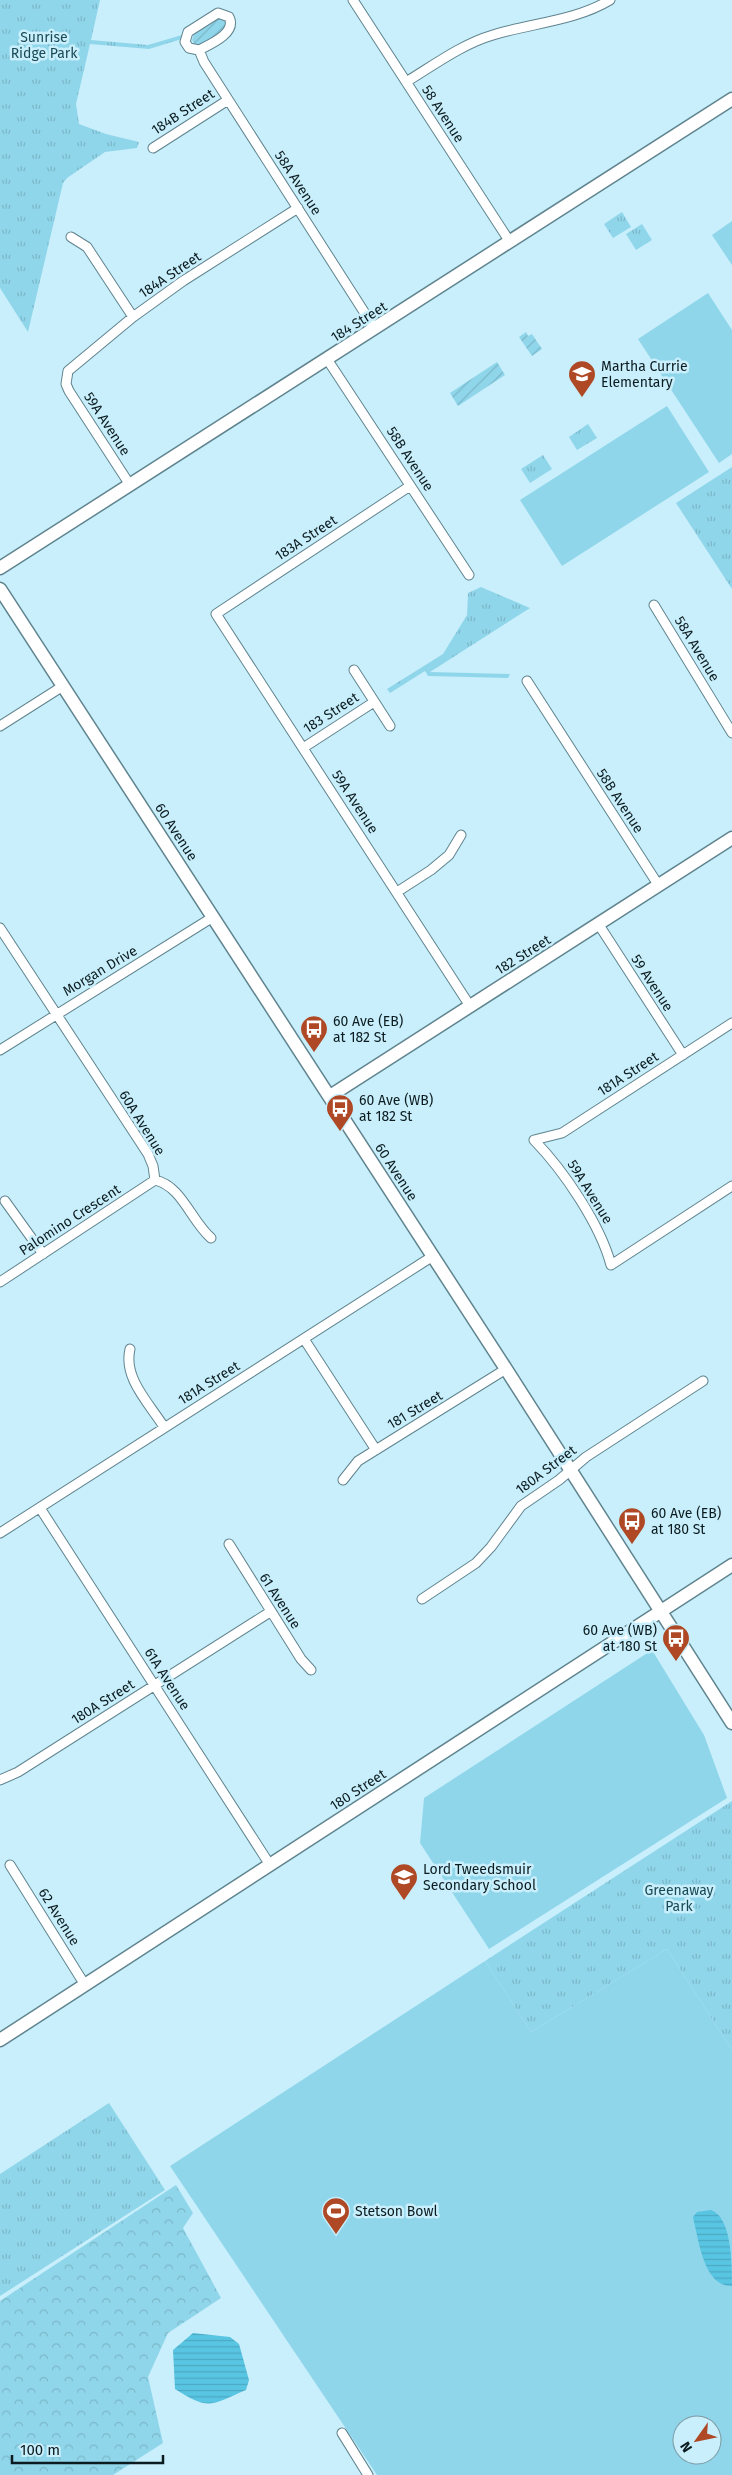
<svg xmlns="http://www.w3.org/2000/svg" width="732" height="2475" viewBox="0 0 732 2475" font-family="'Fira Sans',sans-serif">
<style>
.grass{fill:#90d6eb;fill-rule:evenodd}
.forest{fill:url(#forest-crowns)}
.park{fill:url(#park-tufts)}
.garden{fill:url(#garden-furrows)}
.water{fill:url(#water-rules)}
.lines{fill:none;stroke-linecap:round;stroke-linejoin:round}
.street-casing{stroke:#60848f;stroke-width:11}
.secondary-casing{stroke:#60848f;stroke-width:15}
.street{stroke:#fff;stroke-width:9}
.secondary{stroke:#fff;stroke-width:12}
.labels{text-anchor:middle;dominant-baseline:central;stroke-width:5;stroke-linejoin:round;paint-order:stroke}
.park-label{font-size:14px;fill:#1a4956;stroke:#c8effb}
.street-label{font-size:14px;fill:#0c1b1f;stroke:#c8effb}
.poi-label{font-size:14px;fill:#0c1b1f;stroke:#c8effb;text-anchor:start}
</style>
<defs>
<pattern id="forest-crowns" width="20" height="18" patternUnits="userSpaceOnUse" patternTransform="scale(1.25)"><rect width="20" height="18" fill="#90d6eb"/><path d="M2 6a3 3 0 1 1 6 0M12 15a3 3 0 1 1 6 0" fill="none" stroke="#7bb7c9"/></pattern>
<pattern id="park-tufts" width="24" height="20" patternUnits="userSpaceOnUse" patternTransform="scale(1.25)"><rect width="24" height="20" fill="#90d6eb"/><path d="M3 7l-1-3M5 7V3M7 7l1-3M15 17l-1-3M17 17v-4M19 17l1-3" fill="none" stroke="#7bb7c9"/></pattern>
<pattern id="garden-furrows" width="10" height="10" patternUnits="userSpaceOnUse" patternTransform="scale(1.25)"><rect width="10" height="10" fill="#90d6eb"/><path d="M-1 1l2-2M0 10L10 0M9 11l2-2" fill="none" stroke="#7bb7c9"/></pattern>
<pattern id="water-rules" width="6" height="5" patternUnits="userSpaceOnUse" patternTransform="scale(1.25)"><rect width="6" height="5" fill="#58c5e3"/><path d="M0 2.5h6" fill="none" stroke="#4ba9c2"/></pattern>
</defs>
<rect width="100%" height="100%" fill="#c8effb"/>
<path class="grass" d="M732,221V265L712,235Z
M708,293L732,330V454L719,463L638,339Z
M667,406L709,472L562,566L520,500Z
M652,1650L704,1735L727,1798L489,1949L420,1843L424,1798Z
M667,1949L732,2050V2475H377L170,2166L485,1961L531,2032ZM682,2425H712V2455H682Z"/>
<path class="forest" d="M176,2185L193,2213L183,2228L221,2298L168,2333L148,2377L163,2443L113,2475H0V2301Z"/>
<path class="park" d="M0,0H100L91,40L148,45L182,35V39L149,49L90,44L76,104L79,124L106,134L139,142L137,148L105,152L67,178L63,183L28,332L0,288Z
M622,212L631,227L613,238L604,224Z
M642,224L652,240L636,250L626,234Z
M588,424L597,438L577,450L569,437Z
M543,455L552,469L530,483L521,469Z
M732,467V589L676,503Z
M481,587L530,608L430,672L510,674L508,678L428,676L425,671L390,693L387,689L443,654L467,615L468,593Z
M732,1801V2050L667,1949L531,2032L485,1961Z
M109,2103L165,2190L0,2296V2174Z"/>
<path class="garden" d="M218,19H224L226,22C226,32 205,45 195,45L192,40L194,34Z
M526,332L528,336L532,334L542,349L532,356L519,337Z
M497,362L505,375L458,406L450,393Z"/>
<path class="water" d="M711,2210C732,2217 732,2265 732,2286C704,2287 699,2241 694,2222L693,2217L697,2212Z
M193,2333L230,2337L239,2344L249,2380L246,2390C211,2405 209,2411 175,2389L173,2350Z"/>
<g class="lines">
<g class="street-casing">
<path id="street" d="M353,0L510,242
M218,13L229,17C237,33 211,44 199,50L189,48L185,42L188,32Z
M199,50L204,62L375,329
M406,82C434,65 462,44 493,35C532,23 575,21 610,0
M153,148L228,100
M71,237L87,247L133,317
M327,359L469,575
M130,485L69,391L66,384L68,371L133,317L183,281L298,208
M410,486L216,614L470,1006
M654,605L732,733
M354,670L390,726
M527,681L659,886
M0,726L63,686
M303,748L374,702
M397,892L431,870L449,855L461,835
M599,925L683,1055
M0,928L148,1154L153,1166L155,1180
M0,1050L213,917
M534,1140C564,1171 600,1224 611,1265L732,1186
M534,1140L562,1133L732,1023
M155,1180C182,1186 191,1221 211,1238
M5,1201L43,1254
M0,1282L155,1180
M304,1339L376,1450
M130,1349C123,1378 149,1403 164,1427
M343,1480L358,1461L506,1369
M40,1508L270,1865
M0,1533L433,1256
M229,1544L301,1659L311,1670
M422,1599L476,1563L491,1547L521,1506L559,1480L586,1457L703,1381
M0,1780L18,1772L270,1612
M10,1865L85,1985
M342,2433L368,2475"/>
</g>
<g class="secondary-casing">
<path id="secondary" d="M0,568L732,99
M0,589L506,1369L732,1723
M330,1096L732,838
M0,2040L732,1565"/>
</g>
<use href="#street" class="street"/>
<use href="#secondary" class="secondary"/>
</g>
<defs>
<g id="school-pin" transform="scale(1.4375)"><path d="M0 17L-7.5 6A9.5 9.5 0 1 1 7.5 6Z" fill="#af4824" stroke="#c8effb"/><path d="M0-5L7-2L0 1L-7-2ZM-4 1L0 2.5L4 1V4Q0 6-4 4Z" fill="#fff"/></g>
<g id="bus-pin" transform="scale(1.4375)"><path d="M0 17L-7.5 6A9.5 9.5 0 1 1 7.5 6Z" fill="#af4824" stroke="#c8effb"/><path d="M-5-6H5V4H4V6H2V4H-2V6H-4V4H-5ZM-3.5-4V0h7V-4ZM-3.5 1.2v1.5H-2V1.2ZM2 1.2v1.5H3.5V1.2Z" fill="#fff"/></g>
<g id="stadium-pin" transform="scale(1.4375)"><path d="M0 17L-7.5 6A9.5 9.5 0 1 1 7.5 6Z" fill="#af4824" stroke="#c8effb"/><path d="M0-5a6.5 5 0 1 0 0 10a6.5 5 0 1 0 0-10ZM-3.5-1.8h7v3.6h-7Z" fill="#fff"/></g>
</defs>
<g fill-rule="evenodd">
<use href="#school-pin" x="582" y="374"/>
<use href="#bus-pin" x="314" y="1029"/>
<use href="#bus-pin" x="340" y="1108"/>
<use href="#bus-pin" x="632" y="1521"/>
<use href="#bus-pin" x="676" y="1638"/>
<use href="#school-pin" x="404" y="1877"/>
<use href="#stadium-pin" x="336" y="2211"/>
</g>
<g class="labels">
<g class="park-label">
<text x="44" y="37">Sunrise<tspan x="44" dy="16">Ridge Park</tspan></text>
<text x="679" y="1890">Greenaway<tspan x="679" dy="16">Park</tspan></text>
</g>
<g class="street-label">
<text transform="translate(183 112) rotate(-33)">184B Street</text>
<text transform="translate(443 114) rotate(57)">58 Avenue</text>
<text transform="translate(298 183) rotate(57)">58A Avenue</text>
<text transform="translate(170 275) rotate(-34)">184A Street</text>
<text transform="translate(359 322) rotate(-32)">184 Street</text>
<text transform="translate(107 424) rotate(57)">59A Avenue</text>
<text transform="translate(410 459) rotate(57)">58B Avenue</text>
<text transform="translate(306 538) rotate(-33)">183A Street</text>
<text transform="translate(697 649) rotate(59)">58A Avenue</text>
<text transform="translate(331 713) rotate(-33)">183 Street</text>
<text transform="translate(620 801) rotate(57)">58B Avenue</text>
<text transform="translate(355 802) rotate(57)">59A Avenue</text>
<text transform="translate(176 832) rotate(57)">60 Avenue</text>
<text transform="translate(523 955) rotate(-32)">182 Street</text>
<text transform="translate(100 971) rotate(-31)">Morgan Drive</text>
<text transform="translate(652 983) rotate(57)">59 Avenue</text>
<text transform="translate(628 1074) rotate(-33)">181A Street</text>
<text transform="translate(142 1123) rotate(58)">60A Avenue</text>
<text transform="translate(396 1172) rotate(57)">60 Avenue</text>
<text transform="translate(590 1192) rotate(58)">59A Avenue</text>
<text transform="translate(70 1220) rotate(-33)">Palomino Crescent</text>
<text transform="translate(209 1383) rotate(-32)">181A Street</text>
<text transform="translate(415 1410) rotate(-31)">181 Street</text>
<text transform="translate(546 1470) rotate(-37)">180A Street</text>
<text transform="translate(280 1601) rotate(57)">61 Avenue</text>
<text transform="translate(167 1679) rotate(57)">61A Avenue</text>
<text transform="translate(103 1702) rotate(-32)">180A Street</text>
<text transform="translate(358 1790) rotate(-33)">180 Street</text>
<text transform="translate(59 1917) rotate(58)">62 Avenue</text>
</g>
<g class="poi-label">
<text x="601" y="366">Martha Currie<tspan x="601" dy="16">Elementary</tspan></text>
<text x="333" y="1021">60 Ave (EB)<tspan x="333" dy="16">at 182 St</tspan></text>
<text x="359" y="1100">60 Ave (WB)<tspan x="359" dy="16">at 182 St</tspan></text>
<text x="651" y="1513">60 Ave (EB)<tspan x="651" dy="16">at 180 St</tspan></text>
<text x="657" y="1630" text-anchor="end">60 Ave (WB)<tspan x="657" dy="16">at 180 St</tspan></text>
<text x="423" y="1869">Lord Tweedsmuir<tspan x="423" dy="16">Secondary School</tspan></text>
<text x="355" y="2211">Stetson Bowl</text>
</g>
</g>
<g transform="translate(697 2440) rotate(237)"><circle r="24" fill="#c8effb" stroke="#7d9aa3"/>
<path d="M0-4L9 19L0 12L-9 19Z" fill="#af4824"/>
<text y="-8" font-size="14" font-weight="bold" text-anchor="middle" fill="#0c1b1f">N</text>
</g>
<path d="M12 2455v8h151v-8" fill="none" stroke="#0c1b1f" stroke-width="2.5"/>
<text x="20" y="2455" font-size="15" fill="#0c1b1f" stroke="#c8effb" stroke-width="4" paint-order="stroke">100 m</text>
</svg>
